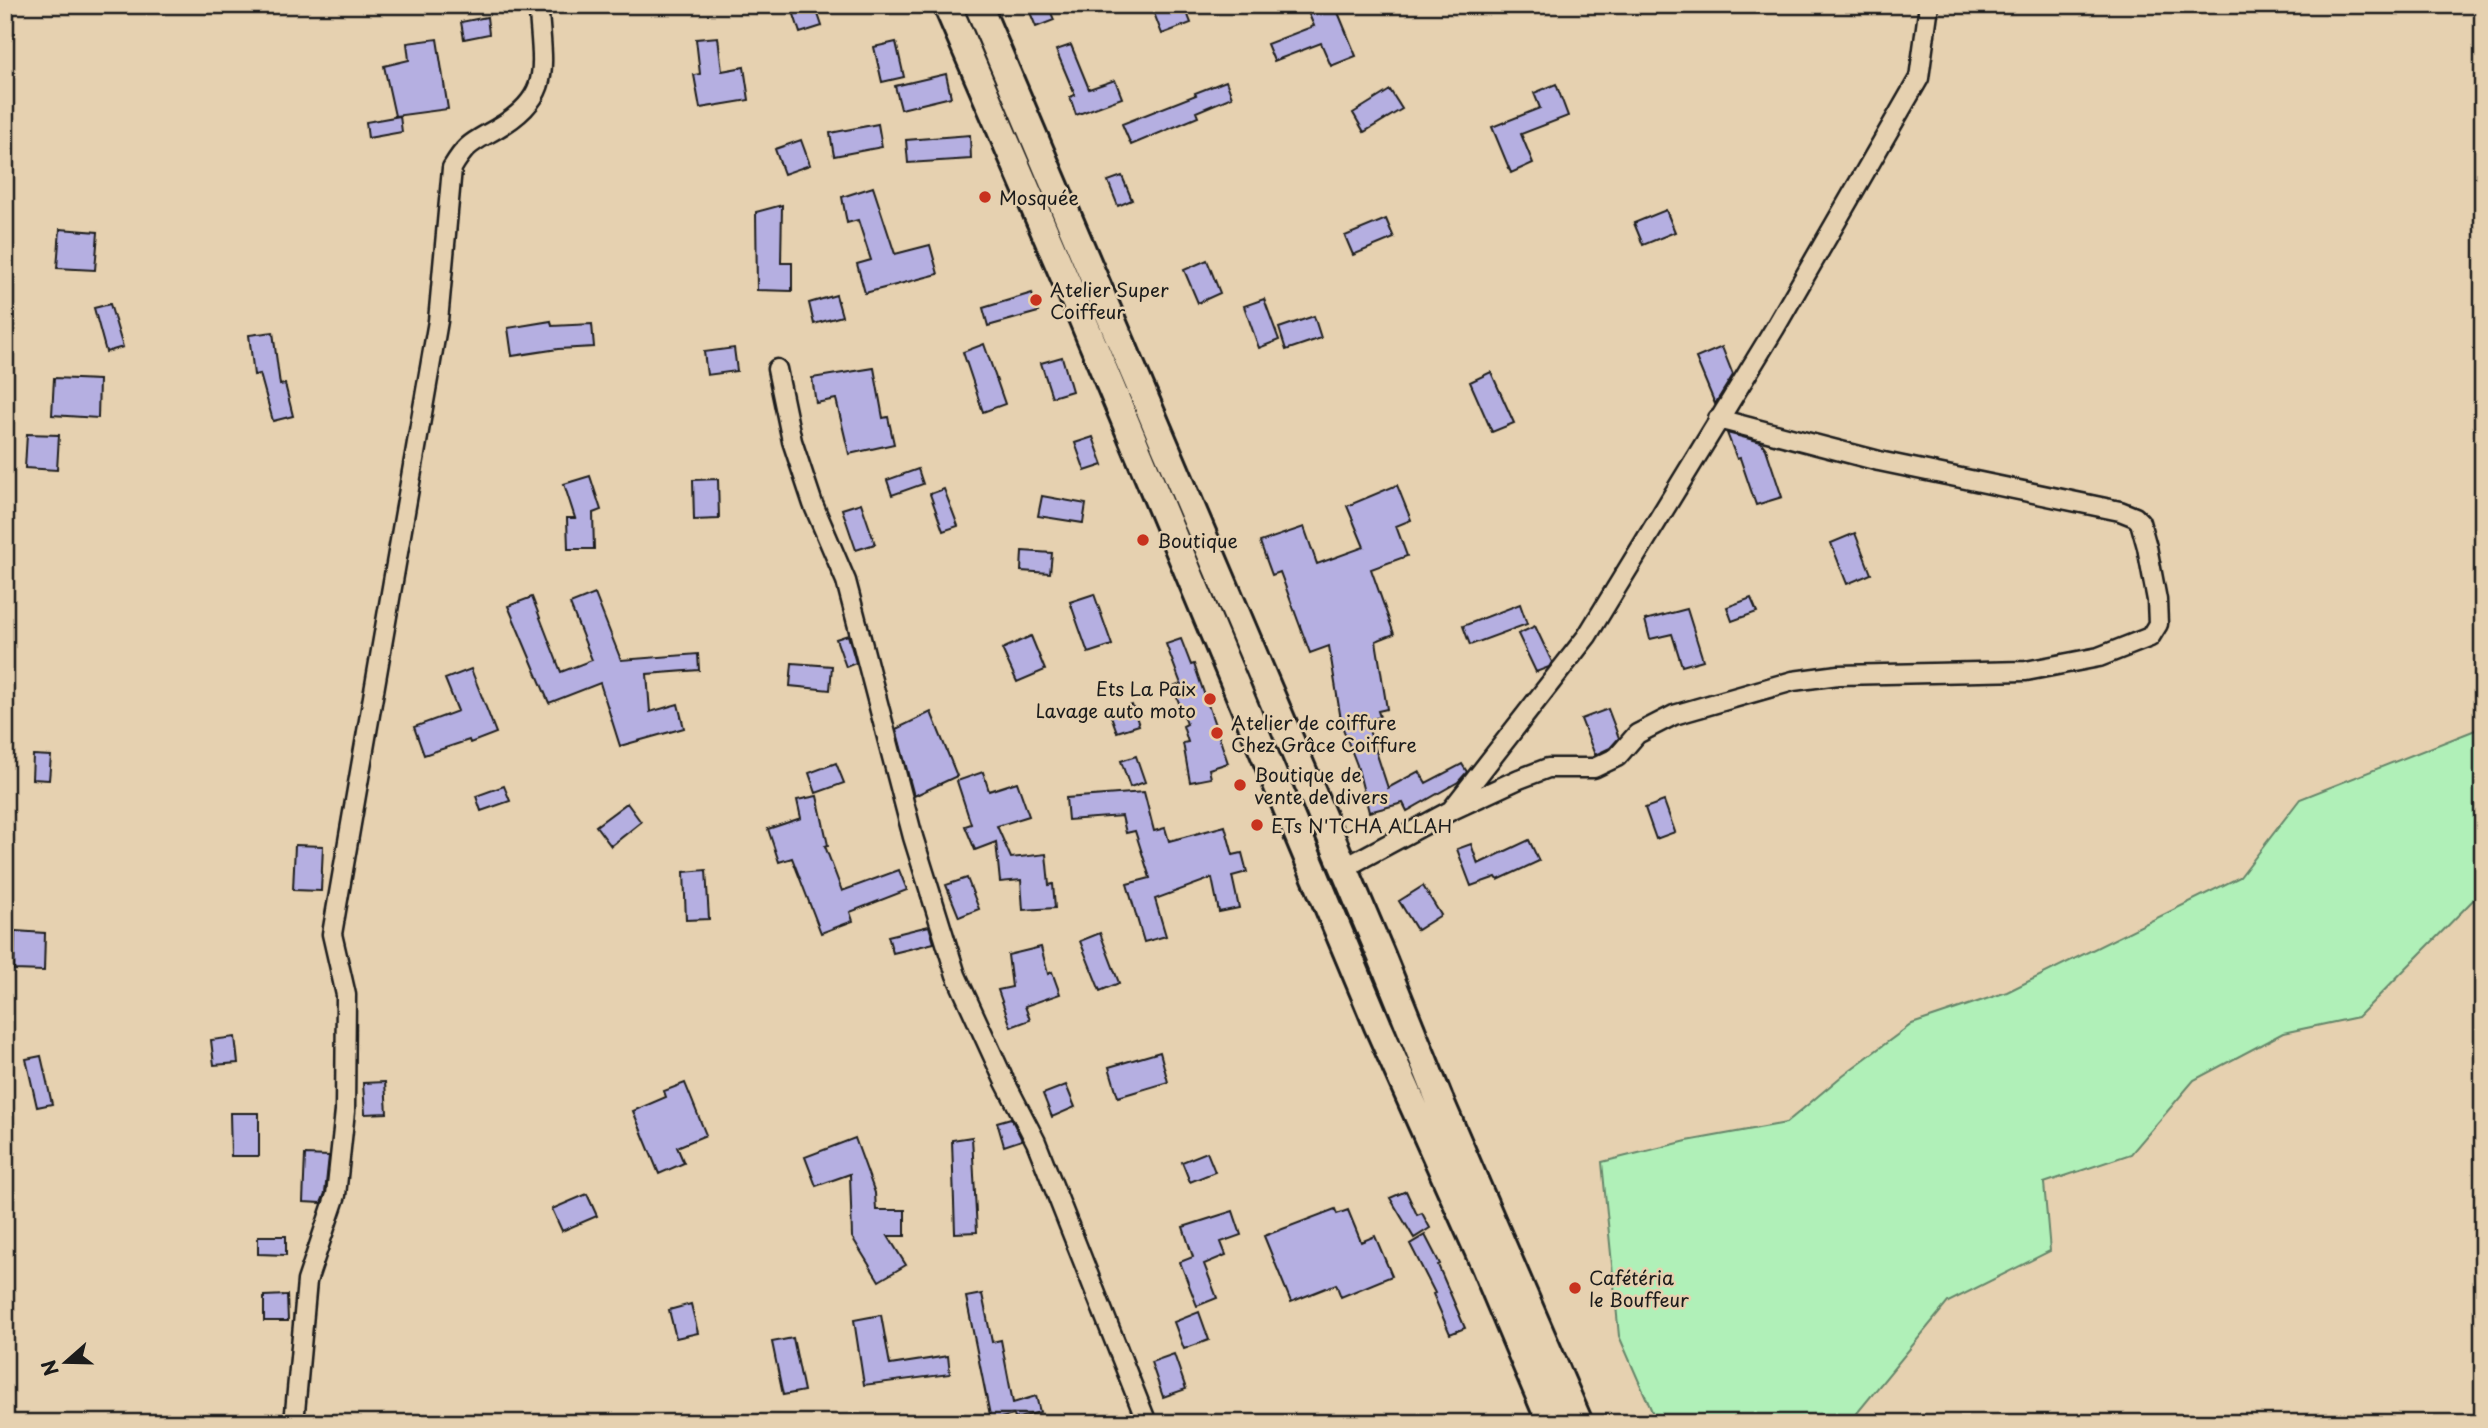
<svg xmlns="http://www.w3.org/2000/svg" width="2488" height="1428" viewBox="0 0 2488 1428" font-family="'Playpen Sans',sans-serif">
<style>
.green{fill:#b0f0b8;stroke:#66866a;stroke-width:2}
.building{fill:#b5afe1;stroke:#1c1c1c;stroke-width:2}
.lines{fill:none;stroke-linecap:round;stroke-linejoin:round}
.street-casing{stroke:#1c1c1c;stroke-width:23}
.primary-casing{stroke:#1c1c1c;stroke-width:32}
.street{stroke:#e6d1b0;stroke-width:18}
.primary{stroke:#e6d1b0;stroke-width:26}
.poi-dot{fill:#c8321e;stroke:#e6d1b0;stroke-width:2.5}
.labels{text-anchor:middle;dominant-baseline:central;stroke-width:5;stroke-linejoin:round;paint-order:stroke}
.poi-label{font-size:19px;fill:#1c1c1c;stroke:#e6d1b0;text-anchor:start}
</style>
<rect width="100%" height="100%" fill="#e6d1b0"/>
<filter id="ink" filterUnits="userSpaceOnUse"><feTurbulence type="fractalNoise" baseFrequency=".0143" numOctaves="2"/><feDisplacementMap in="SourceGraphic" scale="14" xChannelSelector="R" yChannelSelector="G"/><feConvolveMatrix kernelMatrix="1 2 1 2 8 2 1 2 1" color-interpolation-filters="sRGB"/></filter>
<g filter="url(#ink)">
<path class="green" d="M2483,727V890L2358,1017L2283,1033L2194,1080L2131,1154L2044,1183L2050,1251L1948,1302L1849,1423H1657L1619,1336L1602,1162L1687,1141L1786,1123L1843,1075L1912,1024L2007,992L2240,877L2300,799Z"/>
<path class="building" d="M791,5H815L822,26L800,33Z
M1027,5H1048L1054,20L1036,27Z
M1176,5H1184L1191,23L1162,34L1154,13Z
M1305,5H1335L1356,56L1331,66L1321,43L1274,61L1267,44L1314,26Z
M487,17L489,34L464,39L461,22Z
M718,37L722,71L744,67L749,100L700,108L694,75L700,74L696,39Z
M437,39L448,109L395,116L384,66L409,60L407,43Z
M896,42L904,77L882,82L874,47Z
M1071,45L1089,89L1115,80L1122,98L1076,115L1070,97L1075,95L1056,50Z
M946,74L951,97L901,109L895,86Z
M1226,81L1232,97L1196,112L1198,117L1131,145L1122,124L1196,95L1195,93Z
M1556,84L1568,116L1521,134L1533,163L1511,173L1492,127L1540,108L1534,93Z
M1390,90L1402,109L1364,132L1353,113Z
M400,116L402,132L368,138L366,122Z
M878,124L882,147L834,156L830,133Z
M970,135L971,159L908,163L906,140Z
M801,140L810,165L784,174L775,149Z
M1122,176L1132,200L1118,206L1108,181Z
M873,187L895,254L930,245L938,274L865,293L857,264L871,260L858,220L847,223L842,197Z
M782,205L781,263H792V291L757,290L756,212Z
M1666,210L1675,232L1643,245L1634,223Z
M1386,219L1394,238L1353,255L1345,236Z
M60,229L98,232L95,270L57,268Z
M1207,260L1220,293L1198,303L1184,270Z
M1032,293L1038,312L988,326L983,308Z
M836,295L842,316L814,324L809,303Z
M1264,299L1279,340L1259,348L1244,306Z
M110,304L123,347L106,352L94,308Z
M1314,316L1321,338L1286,350L1279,328Z
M551,321L552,326L592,324L594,347L558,349L512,356L508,328Z
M273,332L280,385L285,384L293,416L273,421L260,374L254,375L249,335Z
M984,344L1005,404L983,412L963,352Z
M1722,347L1733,375L1715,404L1696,358Z
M734,348L737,371L707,375L704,352Z
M1062,357L1072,391L1052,397L1041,363Z
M874,368L883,418L888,417L894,444L849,454L836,399L816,403L812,378Z
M1491,372L1514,423L1492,432L1470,382Z
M54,378L99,380L98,418L52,415Z
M1727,433L1761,442L1766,449L1782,497L1756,505L1740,458L1737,459Z
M27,434L59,435L57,470L25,468Z
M1093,437L1103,465L1085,471L1075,443Z
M918,469L923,484L892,495L887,480Z
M590,476L601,510L593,513L594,549H568L567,518H575L564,484Z
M718,479L719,519L694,520L693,480Z
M1397,485L1411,520L1396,526L1407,556L1371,569L1394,634L1376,641L1387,709L1378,711L1380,717L1366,721L1388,788L1419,771L1426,783L1462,764L1467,772L1458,782L1407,811L1403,803L1369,812L1357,765L1342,726L1329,646L1310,653L1280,572L1272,575L1260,542L1304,527L1317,564L1364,547L1347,506Z
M944,489L958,526L943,531L930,494Z
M1042,496L1086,504L1083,523L1038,516Z
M861,503L875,544L856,550L842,509Z
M1855,533L1871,574L1847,584L1831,543Z
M1022,551L1052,553L1050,573L1021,571Z
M595,594L621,660L698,654L699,670L647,674L650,712L678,704L684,728L620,746L600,683L549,703L508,606L532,597L561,672L592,660L570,604Z
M1094,594L1112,645L1088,653L1070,602Z
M1751,598L1757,612L1732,621L1727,607Z
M1520,604L1527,624L1470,645L1463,626Z
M1687,609L1703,660L1682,666L1672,634L1650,639L1645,620Z
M1535,626L1552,662L1549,667L1536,672L1518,634Z
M848,635L856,663L846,667L836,639Z
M1031,636L1045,670L1017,682L1002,649Z
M1181,639L1191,665L1194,664L1228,763L1209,769L1211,778L1190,782L1183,743L1188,742L1183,726L1187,724L1173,687L1181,684L1166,644Z
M792,663L832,666L830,690L790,686Z
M471,669L496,733L470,743L469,740L424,755L414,727L458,711L445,679Z
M1132,705L1139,725L1117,732L1110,713Z
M1608,709L1619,738L1610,748L1595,755L1581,719Z
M931,712L957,776L914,796L896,729Z
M33,755L51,756L49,780L32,779Z
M1136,756L1145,782L1130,787L1121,761Z
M836,763L844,783L816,793L809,773Z
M983,772L989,791L1017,782L1029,816L997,826L1011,858L1046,854L1049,885L1053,884L1055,908L1023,910L1021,880L1000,882L996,842L975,850L965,826L971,824L957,781Z
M504,786L510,801L481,811L476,796Z
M1144,792L1154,831L1165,828L1169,841L1225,826L1233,855L1242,853L1247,872L1232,876L1239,908L1219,912L1212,878L1155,899L1166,936L1144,942L1127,884L1150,878L1135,831L1126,833L1122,816L1068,820L1066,798Z
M817,796L828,845L825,846L842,891L899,870L907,890L850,912L853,921L821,933L792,858L779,862L768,829L801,818L797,800Z
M1664,801L1675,832L1656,839L1645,808Z
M627,803L641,822L611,846L596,826Z
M1529,840L1539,861L1498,880L1496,877L1471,886L1457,849L1471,844L1478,864Z
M295,845L323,846L321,891L293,890Z
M706,870L709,919L686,920L684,872Z
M967,878L979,909L959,917L946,885Z
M1423,886L1441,915L1417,930L1399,901Z
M929,926L934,943L893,953L888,936Z
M15,931L45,933L44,971L14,970Z
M1100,933L1119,983L1100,991L1080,941Z
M1041,947L1048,974L1052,972L1060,994L1025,1006L1030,1020L1011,1027L998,990L1012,987L1008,955Z
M235,1037L238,1063L214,1065L211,1040Z
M1160,1052L1168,1082L1118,1097L1109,1067Z
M41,1056L52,1104L37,1107L26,1059Z
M385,1082L387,1113L365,1114L363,1083Z
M685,1083L706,1135L677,1147L684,1163L659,1174L633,1111L666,1097L664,1091Z
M1066,1085L1075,1107L1052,1117L1043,1094Z
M230,1113H259V1156H231Z
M1011,1118L1022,1140L1004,1146L997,1122Z
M972,1137L977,1232L955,1233L952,1140Z
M855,1138L875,1193L876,1210H905V1236H888L906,1265L879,1281L852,1237L850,1174L816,1186L805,1157Z
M1207,1152L1215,1172L1190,1182L1182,1162Z
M305,1155L329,1156L325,1193L321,1203L303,1202Z
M1406,1191L1417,1215L1422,1213L1430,1228L1414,1238L1390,1198Z
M587,1194L597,1216L562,1231L552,1209Z
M1335,1209L1337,1214L1348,1210L1361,1242L1375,1236L1392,1276L1341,1297L1336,1284L1291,1302L1264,1236Z
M1233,1211L1241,1235L1221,1242L1226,1255L1204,1264L1217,1298L1197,1306L1180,1262L1193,1257L1183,1227Z
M1425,1235L1440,1264L1438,1265L1465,1328L1450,1334L1433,1294L1435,1293L1410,1244Z
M258,1236H286V1255L258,1254Z
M982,1294L992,1342L1001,1340L1013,1403L1036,1396L1040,1412L1015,1419L1014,1415L991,1420L966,1297Z
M287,1295L288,1321H264V1296Z
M691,1304L698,1333L676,1338L669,1310Z
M1199,1312L1209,1340L1184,1349L1174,1322Z
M881,1315L890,1365L948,1356L950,1374L864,1385L854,1320Z
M793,1338L804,1391L783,1395L772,1342Z
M1174,1354L1186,1389L1163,1397L1151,1362Z"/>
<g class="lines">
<g class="street-casing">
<path id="street" d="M777,369L792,441L813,504L846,581L913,837L956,975L1004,1080L1036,1142L1147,1423
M1452,809L1587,636L1775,328L1919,78L1929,5
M1344,868L1450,811L1519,779L1548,768H1594L1617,757L1637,734L1674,715L1793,681L1838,675L2026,671L2099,657L2150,637L2158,624L2157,600L2147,547L2140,522L2135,517L2120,511L1879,461L1718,419
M294,1423L307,1281L336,1195L345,1111L346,995L332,934L438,321L452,168C467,143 472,143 496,129C552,97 543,70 539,13L537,5"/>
</g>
<g class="primary-casing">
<path id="primary" d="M947,5L1083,320L1378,1026L1478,1250L1551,1423
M978,5L1381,955L1439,1099L1579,1423"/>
</g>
<use href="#street" class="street"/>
<use href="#primary" class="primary"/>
</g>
</g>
<g class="poi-dot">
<circle cx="985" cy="197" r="7"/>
<circle cx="1036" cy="300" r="7"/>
<circle cx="1143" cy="540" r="7"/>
<circle cx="1210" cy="699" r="7"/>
<circle cx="1217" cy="733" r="7"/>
<circle cx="1240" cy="785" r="7"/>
<circle cx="1257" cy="825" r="7"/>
<circle cx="1575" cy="1288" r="7"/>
</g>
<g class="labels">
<g class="poi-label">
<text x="999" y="197">Mosquée</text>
<text x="1050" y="289">Atelier Super<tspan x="1050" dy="22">Coiffeur</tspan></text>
<text x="1157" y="540">Boutique</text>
<text x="1196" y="688" text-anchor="end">Ets La Paix<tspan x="1196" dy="22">Lavage auto moto</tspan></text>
<text x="1231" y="722">Atelier de coiffure<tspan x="1231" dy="22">Chez Grâce Coiffure</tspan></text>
<text x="1254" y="774">Boutique de<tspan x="1254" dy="22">vente de divers</tspan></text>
<text x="1271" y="825">ETs N'TCHA ALLAH</text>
<text x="1589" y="1277">Cafétéria<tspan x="1589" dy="22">le Bouffeur</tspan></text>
</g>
</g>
<rect width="2488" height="1428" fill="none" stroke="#e6d1b0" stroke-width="28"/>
<rect x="14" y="14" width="2460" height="1400" fill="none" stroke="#1c1c1c" stroke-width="2.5" filter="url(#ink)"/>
<g transform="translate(66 1362) rotate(250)" stroke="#e6d1b0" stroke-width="5" paint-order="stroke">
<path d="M0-5L12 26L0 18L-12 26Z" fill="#1c1c1c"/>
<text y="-10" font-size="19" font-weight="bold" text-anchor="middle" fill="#1c1c1c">N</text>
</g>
</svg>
